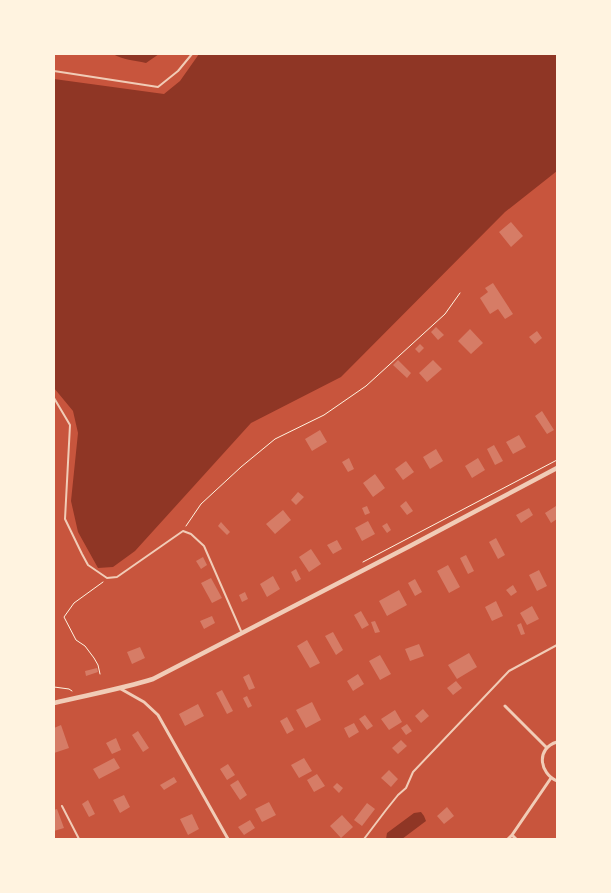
<svg xmlns="http://www.w3.org/2000/svg" width="611" height="893" viewBox="0 0 611 893" font-family="Roboto,sans-serif">
<style>
.water{fill:#8f3625}
.building{fill:#d67c66}
.lines{fill:none;stroke-linecap:round;stroke-linejoin:round}
.path{stroke:#fff3e0;stroke-width:1}
.service{stroke:#f1ccb7;stroke-width:2}
.minor{stroke:#f1ccb7;stroke-width:3}
.tertiary{stroke:#f1ccb7;stroke-width:4.5}
</style>
<rect width="100%" height="100%" fill="#c8553d"/>
<path class="water" d="M113,54H159L146,63C134,60 123,60 113,54Z
M199,54H557V171L505,212L341,377L251,423L135,551L113,567L98,568L78,532L71,501L78,433L73,411L54,388V79L164,94L180,81Z
M421,812L424,816L426,821L402,839H386L387,833L414,813Z"/>
<path class="building" d="M511,222L523,236L511,247L499,232Z
M493,283L513,314L505,319L498,309L490,314L480,298L488,292L485,288Z
M436,327L444,335L438,340L431,332Z
M470,329L483,343L471,354L458,341Z
M537,331L542,338L535,344L529,337Z
M420,344L424,348L419,353L415,349Z
M398,360L411,373L407,378L393,365Z
M433,360L442,369L427,382L419,373Z
M542,411L554,430L547,434L535,416Z
M320,430L327,442L312,451L305,439Z
M519,435L526,447L513,454L506,442Z
M494,445L503,461L495,465L487,449Z
M436,449L443,461L430,469L423,457Z
M349,458L354,469L348,472L342,462Z
M478,458L485,470L472,478L465,466Z
M406,461L414,472L403,480L395,469Z
M375,474L385,488L373,497L363,483Z
M298,492L304,497L296,505L291,500Z
M406,501L413,511L407,515L400,506Z
M367,506L370,513L365,515L362,508Z
M556,506L557,509V519L551,523L545,513Z
M529,508L533,515L521,523L516,515Z
M283,510L291,520L275,534L266,524Z
M368,521L375,534L362,541L355,528Z
M221,522L230,532L227,535L218,526Z
M387,523L391,530L387,533L382,526Z
M496,538L505,555L498,559L489,542Z
M337,540L342,549L333,554L327,545Z
M311,549L321,564L309,572L299,557Z
M466,555L474,571L468,574L460,558Z
M203,557L207,565L201,569L196,561Z
M448,565L460,587L449,593L437,571Z
M296,569L301,579L296,582L291,572Z
M539,570L547,586L537,591L529,575Z
M273,576L280,589L267,597L260,584Z
M211,578L222,598L212,603L201,583Z
M415,579L422,592L415,596L408,583Z
M513,585L517,592L511,596L506,590Z
M399,590L407,605L387,616L379,601Z
M245,592L248,599L242,602L239,595Z
M496,601L503,616L492,621L485,607Z
M532,606L539,619L527,625L520,613Z
M361,611L369,625L362,629L354,615Z
M212,616L215,623L204,629L200,621Z
M375,621L380,632L375,633L371,622Z
M521,623L525,634L521,635L517,625Z
M333,632L343,650L336,655L325,636Z
M307,640L320,663L310,668L297,646Z
M419,644L424,656L410,661L405,649Z
M140,647L145,658L132,664L127,652Z
M469,653L477,667L457,679L448,665Z
M380,655L391,674L380,680L369,661Z
M97,668L98,672L86,676L85,671Z
M249,674L255,688L249,690L243,677Z
M358,674L364,684L353,691L347,681Z
M456,681L462,688L453,695L447,688Z
M222,690L233,711L227,714L216,693Z
M247,696L252,706L248,708L243,698Z
M312,702L321,720L306,728L296,710Z
M198,704L204,716L185,726L179,714Z
M423,709L429,716L421,723L415,716Z
M395,710L402,722L389,730L381,719Z
M365,715L373,726L367,730L359,719Z
M287,717L294,730L287,734L280,721Z
M354,723L359,732L349,738L344,728Z
M407,724L412,731L406,735L401,728Z
M61,725L69,748L54,753V728Z
M138,731L149,748L143,752L132,735Z
M116,738L121,750L112,754L106,743Z
M401,740L407,746L398,754L392,748Z
M114,758L120,768L99,779L93,769Z
M304,758L312,771L299,778L291,765Z
M228,764L235,775L227,780L220,769Z
M389,770L398,779L391,787L381,778Z
M317,774L325,786L314,792L307,780Z
M174,777L177,782L164,790L160,785Z
M238,780L247,795L240,800L230,785Z
M337,783L343,788L339,793L333,787Z
M124,795L130,807L120,813L113,800Z
M88,800L95,814L89,817L82,804Z
M269,802L276,815L262,822L255,809Z
M367,803L375,809L362,826L354,820Z
M447,807L454,816L444,824L437,816Z
M57,809L64,828L54,831V810Z
M192,814L199,829L188,835L180,819Z
M342,815L353,827L341,838L330,826Z
M250,820L255,828L244,835L238,827Z"/>
<g class="lines">
<path class="path" d="M186,526L201,504L241,467L275,439L324,415L366,386L445,314L460,293
M363,562L557,460
M100,674L98,665L94,658L85,646L76,640L64,617L74,603L103,582
M54,687L69,689L72,691"/>
<path class="service" d="M54,71L158,87L178,71L192,54
M54,398L70,425L65,519L82,554L88,565L107,578L117,577L183,531L191,534L204,546L241,631
M62,806L79,839
M364,839L386,810L398,795L406,788L413,772L509,671L557,645"/>
<path class="minor" d="M121,689L144,702L158,715L228,839
M505,706L547,748
M557,742C536,748 539,773 557,781
M512,835L516,839
M508,839L512,835L551,778"/>
<path class="tertiary" d="M54,703C87,695 121,689 153,679L410,546L557,468"/>
</g>
<rect width="611" height="893" fill="none" stroke="#fff3e0" stroke-width="110"/>
</svg>
